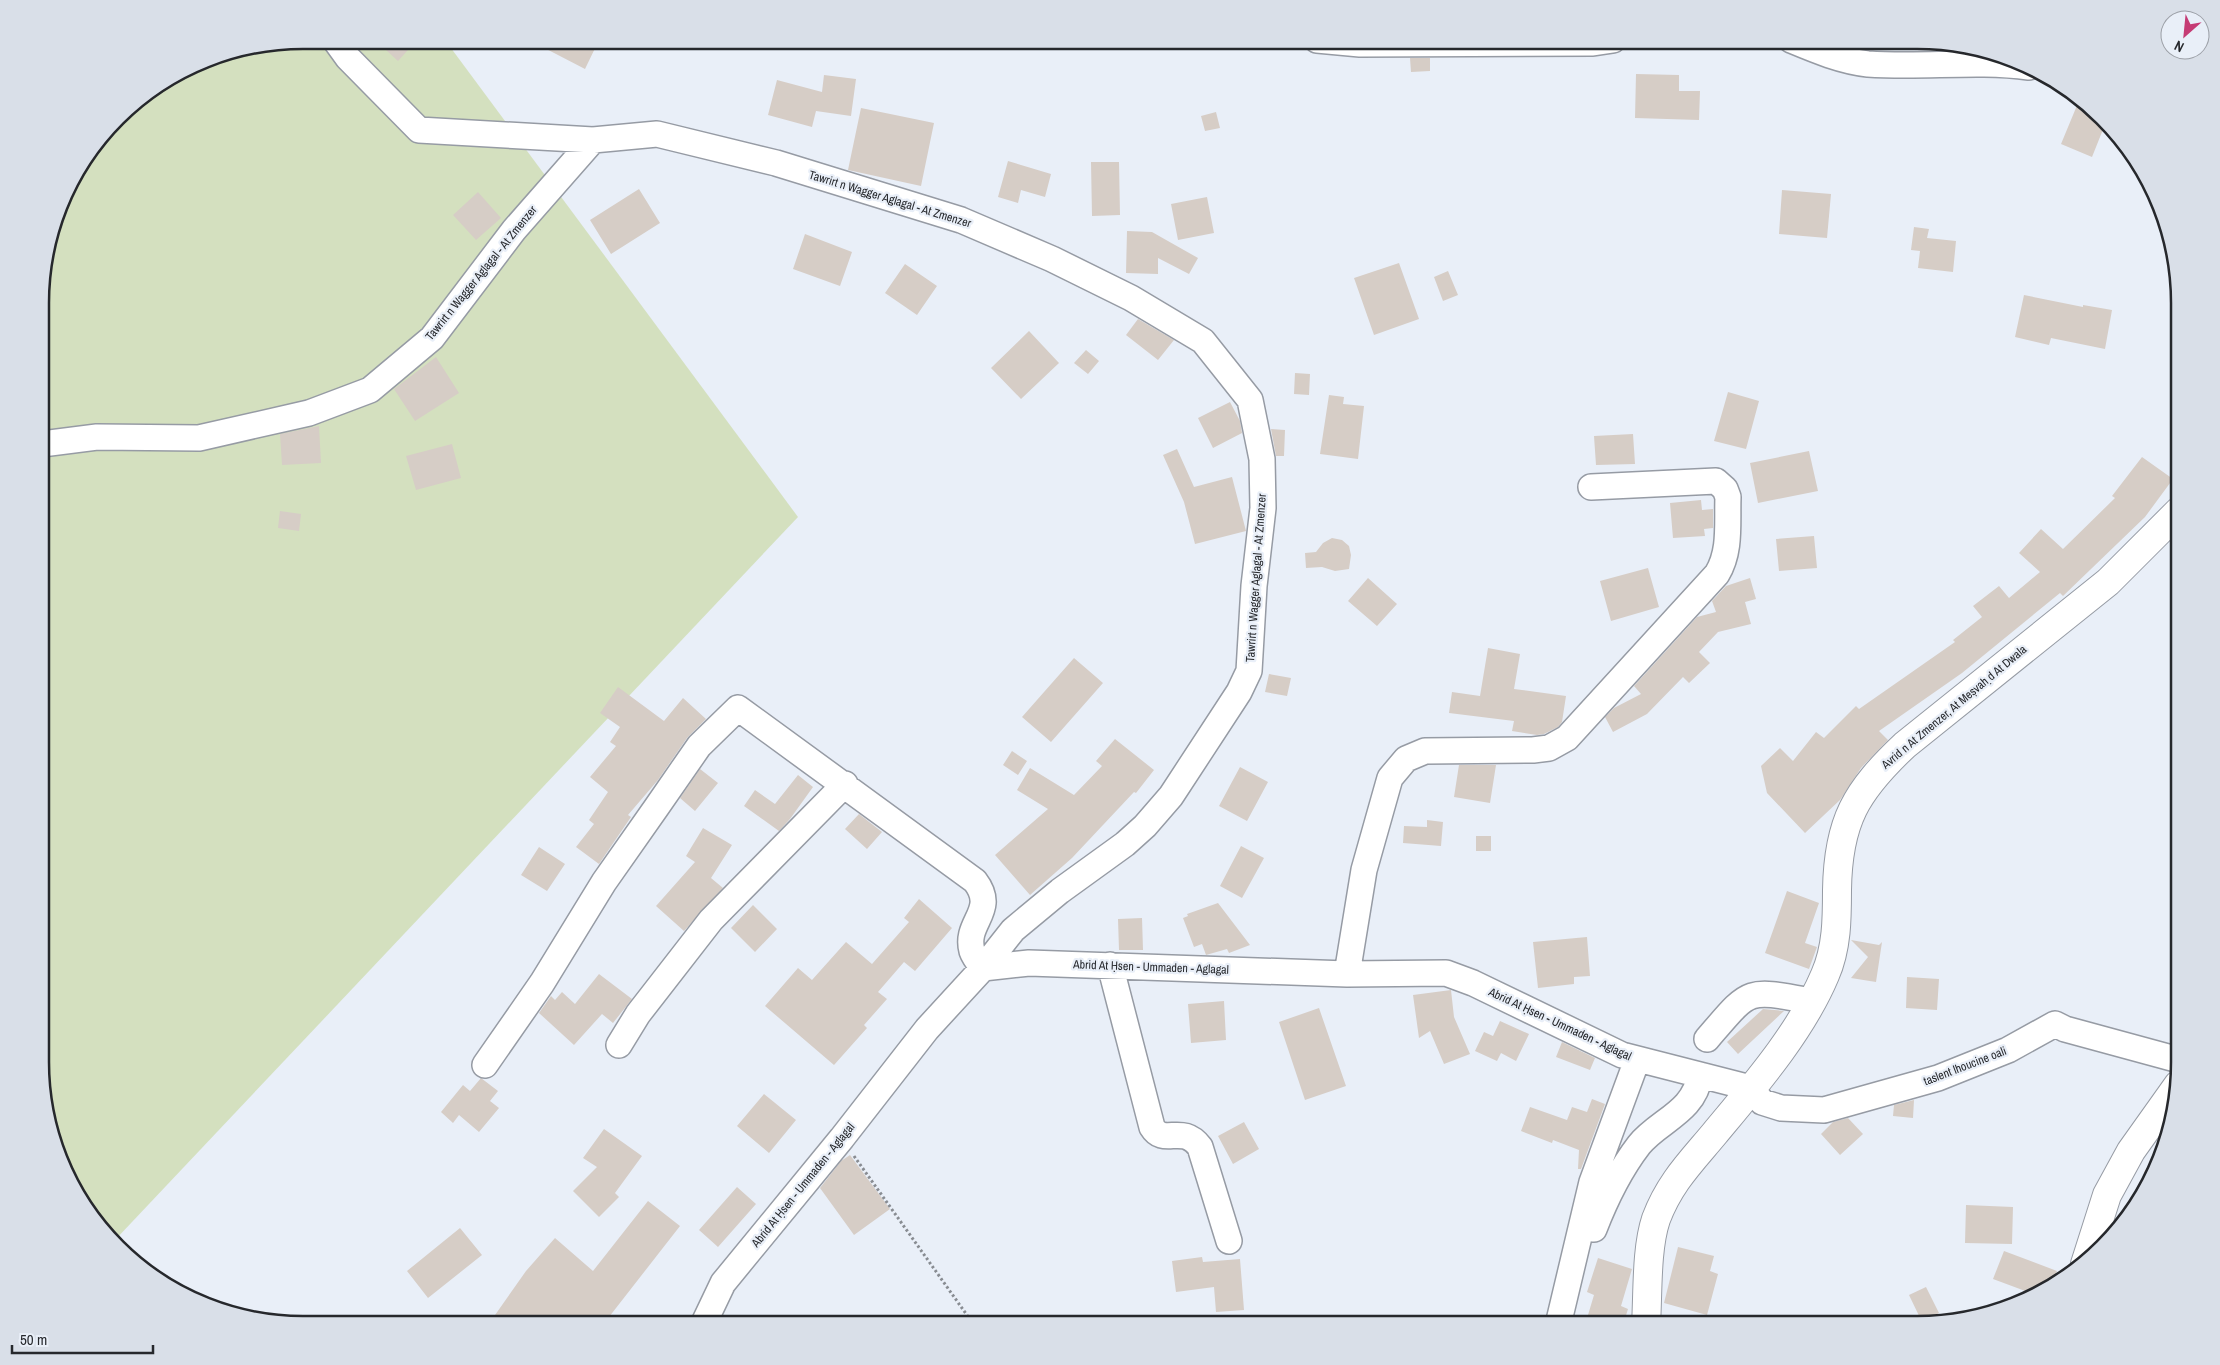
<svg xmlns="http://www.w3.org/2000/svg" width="2220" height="1365" viewBox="0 0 2220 1365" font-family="'Archivo Narrow',sans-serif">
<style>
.education{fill:#f7ded5}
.green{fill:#d4e0bf}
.building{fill:#d6cdc6}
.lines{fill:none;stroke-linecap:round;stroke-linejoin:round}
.minor-casing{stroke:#969ba4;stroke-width:28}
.major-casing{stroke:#969ba4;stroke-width:30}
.path{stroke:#888c92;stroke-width:3;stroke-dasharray:2.5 2.5;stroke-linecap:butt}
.minor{stroke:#fff;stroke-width:25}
.major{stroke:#fff;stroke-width:28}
.labels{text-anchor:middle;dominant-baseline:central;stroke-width:4.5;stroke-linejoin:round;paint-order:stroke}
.street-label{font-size:12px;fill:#26282c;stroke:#e9eff8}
.rim{fill:none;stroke:#26282c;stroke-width:2.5}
</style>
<rect width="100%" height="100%" fill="#e9eff8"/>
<path class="education" d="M2168,1137L2166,1147L2152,1176L2144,1172Z"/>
<path class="green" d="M302,40H445L798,517L115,1240L84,1208L54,1147L42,1097V268L67,186L129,105L202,60Z"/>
<path class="building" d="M375,40H417L398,61Z
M529,40H599L585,69Z
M1410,58H1430V71L1411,72Z
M1636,74L1679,75V91H1700L1699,120L1635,118Z
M824,75L856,79L851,116L816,111L812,127L768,115L777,80L822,92Z
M2078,103L2090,108L2106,122L2092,157L2061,144Z
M861,108L934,123L921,186L848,170Z
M1216,112L1220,128L1205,131L1201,116Z
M1008,161L1051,174L1045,197L1021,190L1018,203L998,197Z
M1091,162H1119L1120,215L1092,216Z
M639,189L660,223L611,254L590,220Z
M1782,190L1831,194L1827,238L1779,234Z
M478,192L501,218L476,240L453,215Z
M1207,197L1214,233L1178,240L1171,204Z
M1914,227L1929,229L1927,238L1956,241L1953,272L1918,268L1920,251L1911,250Z
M1127,231L1152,232L1198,258L1189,274L1158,258V274L1126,273Z
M805,234L852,252L840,286L793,269Z
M1399,263L1419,319L1374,335L1354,278Z
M905,264L937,286L917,315L885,293Z
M1448,271L1458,295L1443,301L1434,277Z
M2024,295L2083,307V305L2112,310L2105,349L2051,338L2049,345L2015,337Z
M1138,319L1174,340L1158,360L1126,335Z
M1029,331L1059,363L1021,399L991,368Z
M1086,350L1099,361L1088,374L1074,363Z
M436,357L459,393L415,421L394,389Z
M1295,373L1310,374L1309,395L1294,394Z
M1728,392L1759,401L1746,449L1714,441Z
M1329,395L1344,397L1343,404L1364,406L1358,459L1320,454Z
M1230,402L1240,421L1242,433L1213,448L1198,418Z
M319,426L321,463L282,465L280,434Z
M1271,429L1285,430L1284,456H1276Z
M1633,434L1635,464L1596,465L1594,436Z
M452,444L461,478L416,490L406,456Z
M1177,449L1194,487L1232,477L1246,531L1195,544L1184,502L1163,455Z
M1809,451L1818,491L1758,503L1750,463Z
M2142,457L2173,479L2145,517L2063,596L2060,593L1962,673L1879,731L1888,740L1861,768L1840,800L1805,833L1767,793L1761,766L1780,748L1793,761L1816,732L1824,738L1856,706L1859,709L1955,642L1953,640L1982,617L1973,606L1999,586L2009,598L2040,572L2019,553L2041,529L2063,549L2115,498L2112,496Z
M1701,500L1702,510L1713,509V528L1704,529L1705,536L1673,538L1670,503Z
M280,511L301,514L299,531L278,528Z
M1814,536L1817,568L1779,571L1776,539Z
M1332,538L1342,540L1349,546L1351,555L1349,569L1335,571L1322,567L1306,568L1305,553L1316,552L1323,543Z
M1648,568L1659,607L1611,621L1600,581Z
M1368,578L1397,604L1377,626L1348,601Z
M1750,578L1756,599L1745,602L1751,624L1718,632L1699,652L1710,663L1689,683L1683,677L1647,714L1613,732L1605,717L1614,708L1641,694L1634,686L1697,617L1716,612L1712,601L1726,586Z
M1488,648L1520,654L1514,689L1566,696L1562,722L1558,727L1544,734L1537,735L1512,731L1514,721L1449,713L1452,692L1480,696Z
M1074,658L1103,683L1051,742L1022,717Z
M1269,674L1291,678L1287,696L1265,692Z
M618,687L664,721L683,698L706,719L687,738L658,780L628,815L631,817L599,864L576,847L594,824L589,820L608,792L590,777L616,746L610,742L620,727L600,713Z
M1115,739L1154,770L1136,793L1134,792L1072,858L1030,895L995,855L1048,809L1017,790L1030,768L1074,795L1102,766L1096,761Z
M1012,751L1027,761L1018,775L1003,765Z
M1459,765H1496L1490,803L1454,797Z
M1240,767L1268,782L1247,821L1219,806Z
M700,769L718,783L695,811L680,798Z
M798,775L813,787L790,819L779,831L744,806L755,790L775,804Z
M859,814L882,832L867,849L845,829Z
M1427,820L1443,822L1441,846L1403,843L1404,826L1427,827Z
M703,828L732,845L711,878L723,888L684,931L656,906L695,862L686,856Z
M1476,836H1491V851H1476Z
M1241,846L1264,858L1242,898L1220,886Z
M539,847L565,864L547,891L521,875Z
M1787,891L1819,903L1805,943L1817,947L1809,969L1765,953Z
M919,899L952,928L915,971L904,962L878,992L887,999L864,1025L867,1028L834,1065L765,1006L798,968L812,980L846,942L872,964L909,922L904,918Z
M1218,903L1250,945L1229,953L1227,949L1206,955L1202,944L1194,947L1183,918L1188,916L1187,914Z
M753,905L777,929L755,952L731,928Z
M1142,918L1143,950H1119L1118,919Z
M1587,937L1590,976L1574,977V984L1538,988L1533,942Z
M1851,940L1879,945L1882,942L1876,982L1851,978L1868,957Z
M599,974L632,999L613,1023L602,1014L574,1045L539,1013L551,996L555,1000L562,992L575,1004Z
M1907,977L1939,979L1937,1010L1906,1008Z
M1451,990L1454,1017L1470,1054L1444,1064L1430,1031L1419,1038L1413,995Z
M1224,1001L1226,1040L1191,1043L1188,1004Z
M1319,1008L1346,1086L1305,1100L1279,1022Z
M1763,1009L1784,1011L1738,1054L1727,1042Z
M1500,1021L1529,1034L1516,1061L1501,1053L1497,1061L1475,1051L1484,1032L1493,1036Z
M1562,1042L1595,1058L1590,1070L1556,1057Z
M481,1078L498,1091L490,1101L499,1108L479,1132L459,1115L453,1123L441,1112L463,1085L470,1091Z
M764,1094L796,1120L769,1153L737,1126Z
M1592,1099L1605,1104L1581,1169H1578L1579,1150L1553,1140L1552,1143L1521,1131L1530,1107L1567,1120L1572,1107L1587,1112Z
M1914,1100L1913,1118L1893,1116L1894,1105Z
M1848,1118L1863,1134L1840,1155L1821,1134L1833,1122Z
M1244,1122L1259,1149L1233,1164L1218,1136Z
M604,1129L642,1156L615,1193L619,1197L599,1217L573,1191L597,1167L583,1158Z
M850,1155L890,1209L854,1235L820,1188L841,1161Z
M737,1187L756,1204L718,1247L699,1230Z
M648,1201L680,1226L609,1317L615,1325H488L526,1271L555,1238L593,1271Z
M1966,1205L2013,1207L2012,1244L1965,1243Z
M460,1228L482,1255L428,1298L407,1271Z
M1678,1247L1714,1256L1710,1271L1718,1274L1707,1315L1664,1303Z
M2004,1251L2057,1271L2050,1289L2036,1295L1993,1279Z
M1202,1257L1203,1262L1240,1259L1244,1310L1216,1312L1214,1287L1176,1292L1172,1261Z
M1598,1258L1632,1269L1621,1306L1628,1309L1623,1325H1585L1594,1295L1587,1292Z
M1926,1287L1939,1313L1922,1322L1909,1295Z"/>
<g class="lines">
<g class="minor-casing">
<path id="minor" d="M335,40L348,58L419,130L593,140
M1317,40L1360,44L1593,43L1613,40
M1791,40C1815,50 1841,61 1868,64C1922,68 1975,60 2029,67
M42,444L97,437L199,438L309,413L370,390L432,338L514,230L593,140L657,134L776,163L961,220L1052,259L1131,298L1203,341L1250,400L1262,459L1263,508L1254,586L1249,671L1239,692L1171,796L1145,826L1125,844L1060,891L1013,930L983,968C979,963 974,957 972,951C964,922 998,911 975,881L738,708L699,746L656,808L604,882L542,983L485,1065
M1110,965L1152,1127C1164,1147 1182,1123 1200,1147L1229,1241
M1347,974L1364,870L1390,778L1406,759L1425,751L1533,750L1549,748L1567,738L1717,574C1731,551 1727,524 1728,497L1725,489L1716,481L1591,487
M1707,1039C1751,988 1745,989 1811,1001
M619,1045L638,1014L711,920L845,784
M1594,1229C1606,1198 1619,1171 1639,1145C1659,1120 1694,1113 1700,1075
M703,1325L723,1283L842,1138L927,1029L983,968L1029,963L1347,974L1446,973L1473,983L1622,1055L1751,1088L1762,1102L1781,1108L1824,1110L1938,1078L2008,1050L2055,1024L2065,1029L2179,1060
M1558,1325L1592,1182L1637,1060"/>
</g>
<g class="major-casing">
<path id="major" d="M2085,1264L2107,1195L2131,1151L2178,1085
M1646,1325C1648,1293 1646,1249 1656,1219C1670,1182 1691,1162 1715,1133C1754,1086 1801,1032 1825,975C1837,948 1837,918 1837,890C1838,821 1856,791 1905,745L2108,582L2179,511"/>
</g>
<path class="path" d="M854,1156L974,1325"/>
<use href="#minor" class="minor"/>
<use href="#major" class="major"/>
</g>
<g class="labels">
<g class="street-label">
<text transform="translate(890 199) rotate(17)">Tawrirt n Wagger Aglagal - At Zmenzer</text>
<text transform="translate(481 273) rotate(-51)">Tawrirt n Wagger Aglagal - At Zmenzer</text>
<text transform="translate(1256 578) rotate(-86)">Tawrirt n Wagger Aglagal - At Zmenzer</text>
<text transform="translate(1954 707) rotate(-40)">Avrid n At Zmenzer, At Meṣvaḥ d At Dwala</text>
<text transform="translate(1151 967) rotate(2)">Abrid At Ḥsen - Ummaden - Aglagal</text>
<text transform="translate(1560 1024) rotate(25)">Abrid At Ḥsen - Ummaden - Aglagal</text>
<text transform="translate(1965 1066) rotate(-21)">taslent lhoucine oali</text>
<text transform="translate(803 1185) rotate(-51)">Abrid At Ḥsen - Ummaden - Aglagal</text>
</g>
</g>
<path d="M0 0H2220V1365H0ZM303 49H1917A254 254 0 0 1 2171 303V1062A254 254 0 0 1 1917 1316H303A254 254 0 0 1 49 1062V303A254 254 0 0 1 303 49Z" fill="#d9dfe8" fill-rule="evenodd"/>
<path class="rim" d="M303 49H1917A254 254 0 0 1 2171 303V1062A254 254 0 0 1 1917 1316H303A254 254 0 0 1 49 1062V303A254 254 0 0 1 303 49Z"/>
<g transform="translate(2185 35) rotate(207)"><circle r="24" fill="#e9eff8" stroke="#9b9fa6"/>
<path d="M0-4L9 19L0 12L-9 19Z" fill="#c53b74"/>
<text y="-8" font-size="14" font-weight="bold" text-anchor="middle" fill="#26282c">N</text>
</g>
<path d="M12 1345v8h141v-8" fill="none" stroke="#26282c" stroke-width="2.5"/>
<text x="20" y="1345" font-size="15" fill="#26282c" stroke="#e9eff8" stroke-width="4" paint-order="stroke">50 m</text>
</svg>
